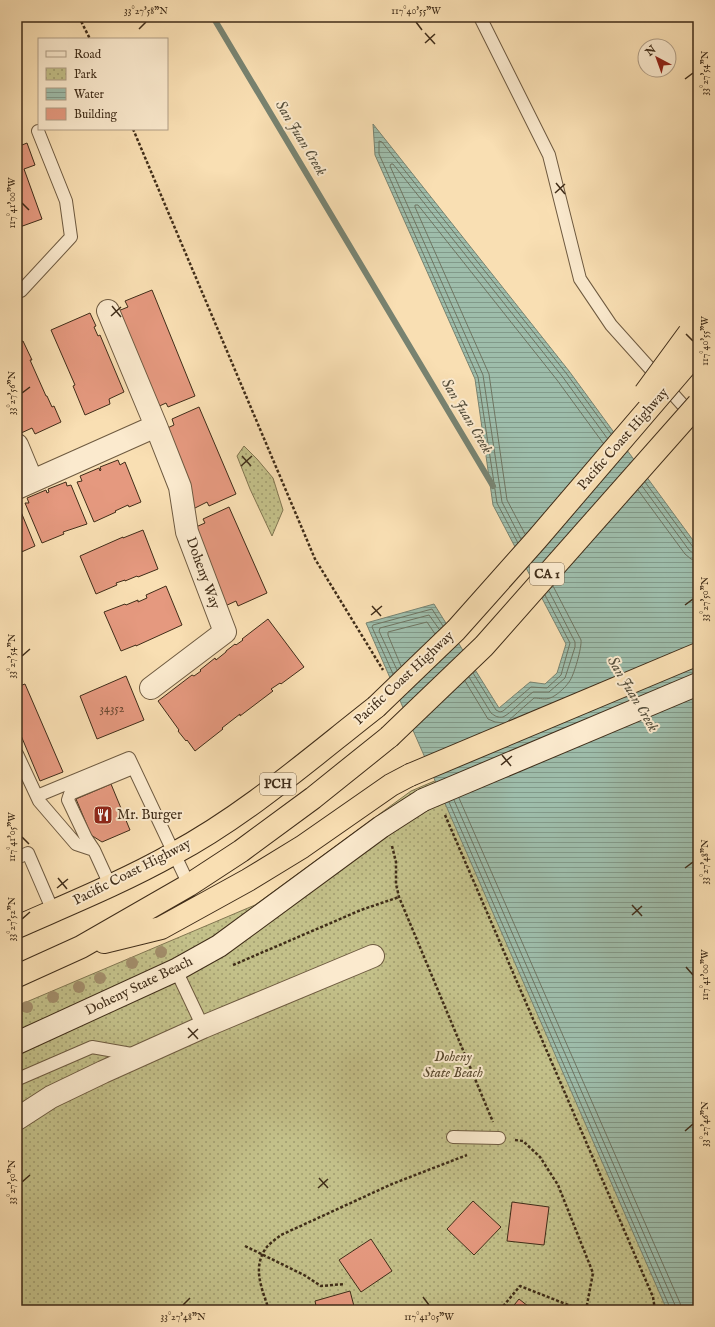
<svg xmlns="http://www.w3.org/2000/svg" width="715" height="1327" viewBox="0 0 715 1327" font-family="'IM FELL English',serif">
<style>
.park{fill:url(#park-dots);stroke:#827651}
.water{fill:url(#water-rules);stroke:#788371}
.lines{fill:none;stroke-linecap:round;stroke-linejoin:round}
.shore{stroke:#6f7562;stroke-width:1}
.stream{stroke:#788371;stroke-width:6}
.building{fill:#e5997f;stroke:#402d19}
.lane-casing{stroke:#6e5a40;stroke-width:14}
.street-casing{stroke:#6e5a40;stroke-width:24}
.secondary-casing{stroke:#402d19;stroke-width:24}
.highway-casing{stroke:#402d19;stroke-width:24}
.path{stroke:#402d19;stroke-width:2.5;stroke-dasharray:3 2;stroke-linecap:butt}
.lane{stroke:#fbeace;stroke-width:12}
.street{stroke:#fbeace;stroke-width:22}
.secondary{stroke:#fbeace;stroke-width:22}
.highway{stroke:#f9dfb3;stroke-width:22}
.secondary-bridge-casing{stroke:#402d19;stroke-width:24;stroke-linecap:butt}
.highway-bridge-casing{stroke:#402d19;stroke-width:24;stroke-linecap:butt}
.secondary-bridge{stroke:#fbeace;stroke-width:22}
.highway-bridge{stroke:#f9dfb3;stroke-width:22}
.tree{fill:#a28d6a}
.ticks{fill:none;stroke:#402d19;stroke-width:1.5}
.labels{text-anchor:middle;dominant-baseline:central;stroke-width:4;stroke-linejoin:round;paint-order:stroke}
.number-label{font-size:12px;fill:#694832}
.shield{fill:#fbeace;stroke:#78664f;stroke-width:1}
.shield-label{font-size:13px;font-weight:bold;fill:#402d19}
.street-label{font-size:14px;fill:#402d19;stroke:#fbeace}
.poi-label{font-size:14px;fill:#402d19;stroke:#fbeace;text-anchor:start}
.park-label{font-size:14px;font-style:italic;fill:#5a4a2f;stroke:#fbeace}
.water-label{font-size:15px;font-style:italic;fill:#58513e;stroke:#fbeace}
.neatline{fill:none;stroke:#402d19;stroke-width:1.5}
.ticks-label{font-size:10px;text-anchor:middle;fill:#402d19}
</style>
<defs>
<pattern id="park-dots" width="8" height="8" patternUnits="userSpaceOnUse"><rect width="8" height="8" fill="#c3c089"/><path d="M2 2h.1M6 6h.1" fill="none" stroke="#a09c6f" stroke-width="1.8" stroke-linecap="round"/></pattern>
<pattern id="water-rules" width="6" height="5" patternUnits="userSpaceOnUse"><rect width="6" height="5" fill="#9ebdab"/><path d="M0 2.5h6" fill="none" stroke="#829a8a"/></pattern>
</defs>
<rect width="100%" height="100%" fill="#f9dfb3"/>
<filter id="stains"><feTurbulence type="fractalNoise" baseFrequency=".005" numOctaves="4"/><feColorMatrix values="0 0 0 0 .2 0 0 0 0 .09 0 0 0 0 .02 0 0 0 .5 -.17"/></filter>
<radialGradient id="worn" r=".72"><stop offset=".6" stop-color="#630" stop-opacity="0"/><stop offset="1" stop-color="#630" stop-opacity=".3"/></radialGradient>
<path class="park" d="M244,446L257,459L273,478L283,510L272,536L250,489L237,456Z
M698,669V1310H17V1006L255,905L411,791Z"/>
<path class="water" d="M373,124L569,371L698,547V1310H667L366,623L434,604L499,708L530,682L545,684L557,673L566,644L493,505L475,379L375,155Z"/>
<g class="lines">
<path class="shore" d="M645,482L693,547L698,549
M642,486L689,550L693,553L698,554
M638,490L685,554L691,559L698,560
M525,534L507,500L489,374L415,207V205H418L557,380L603,443
M521,539L502,502L483,375L390,166L391,164H393L562,376L607,438
M518,543L497,503L478,377L379,154V141L382,142L566,373L611,434
M401,666L388,635V632L427,622L435,634
M397,670L379,631L380,628L429,615L439,629
M473,673L496,710L500,712L503,711L531,687L547,688L561,675L570,643L545,595
M393,674L372,627L373,625L432,609L443,626
M469,677L491,713C495,716 498,718 503,717C510,714 526,697 533,692H549L565,678L575,647V642L549,591
M465,681L488,719L495,722L504,723
M508,721L534,698C540,698 545,700 550,698C556,696 565,688 569,682C574,676 582,647 581,640L553,586
M459,798L680,1303L682,1310
M454,800L675,1305L676,1310
M449,802L671,1310"/>
<path class="stream" d="M213,17L493,486"/>
</g>
<path class="building" d="M27,143L35,165L24,169L42,219L17,228V147Z
M152,290L195,396L168,407L166,403L153,409L113,313L128,307L125,301Z
M90,313L96,326L94,327L98,336L100,335L124,392L109,399L110,404L85,415L73,386L75,385L51,330Z
M23,341L32,360H30L46,396H47L52,407L54,406L61,422L35,434L32,428L19,434L17,428V343Z
M199,407L236,494L209,506L207,502L195,508L161,431L174,425L172,419Z
M118,460L120,465L125,462L141,502L129,507L128,505L115,511L116,512L94,522L77,482L82,481L80,476L99,468L100,471L101,470L100,467Z
M66,482L67,486L71,485L87,524L63,532L64,534L42,543L25,503H29L27,498L46,490L47,493L49,492L48,489Z
M19,507L35,546L17,554V508Z
M229,507L267,593L238,606L236,601L223,607L189,530L205,523L203,519Z
M143,530L158,569L138,577L137,576L125,581V580L116,583L117,585L96,594L80,556L123,537V538Z
M166,586L182,625L136,646V645L121,651L104,612L125,604L126,605L138,600V602L147,598L146,595Z
M268,619L304,667L281,684L280,683L271,689L273,691L240,716V714L222,728L223,729L195,751L187,740L186,741L178,731L179,730L158,701L192,675L194,676L201,671L200,670L215,658L216,660L226,652V651L235,644L236,645L243,640L242,639Z
M126,676L144,720L97,739L80,696Z
M25,684L63,772L40,781L17,726V687Z
M111,784L130,830L102,842L91,835L76,799Z
M473,1201L501,1227L474,1255L447,1229Z
M512,1202L549,1207L544,1245L507,1241Z
M371,1239L392,1271L361,1292L339,1260Z
M350,1291L355,1310H317L315,1301Z
M519,1299L533,1310H510Z"/>
<g class="lines">
<g class="lane-casing">
<path id="lane" d="M480,17L549,155L580,279L611,325L698,422
M17,292L21,291L71,237L66,201L38,131
M17,754L39,801L76,844L94,850L110,885
M37,796L129,758L189,885
M94,850L86,838L68,800L70,794L133,768
M17,858L28,853L53,911
M176,970L203,1027
M17,1080L18,1079L92,1047L137,1055
M453,1137L499,1138"/>
</g>
<g class="street-casing">
<path id="street" d="M108,311L156,426L180,487L187,532L225,632L151,688
M17,445L32,481
M17,488L156,426
M17,1119L51,1097L103,1072L203,1027L373,956"/>
</g>
<g class="secondary-casing">
<path id="secondary" d="M17,1043L176,970L219,946L381,827L423,800"/>
</g>
<g class="highway-casing">
<path id="highway" d="M17,927C69,904 123,882 173,854C246,815 312,757 376,707
M104,942L161,928L248,880L302,847L391,785L410,775
M17,976L81,947L189,885L241,851L313,798L389,737"/>
</g>
<path class="path" d="M79,17L90,39
M133,129L315,559L383,670
M445,815L653,1297L655,1310
M392,846L396,862V884L399,897L493,1122
M233,965L361,910L399,897
M515,1140L523,1141L540,1157L558,1185L593,1273L586,1310
M245,1246L304,1275L321,1286L345,1284
M269,1310C262,1289 252,1268 266,1248C270,1243 276,1239 281,1235L392,1184L467,1155
M500,1310L520,1286L581,1310"/>
<use href="#lane" class="lane"/>
<use href="#street" class="street"/>
<use href="#secondary" class="secondary"/>
<use href="#highway" class="highway"/>
<g class="secondary-bridge-casing">
<path id="secondary-bridge" d="M423,800L698,684"/>
</g>
<g class="highway-bridge-casing">
<path id="highway-bridge" d="M645,393L689,333
M376,707L456,630L537,539L698,351
M389,737L484,646L698,404
M410,775L698,654"/>
</g>
<use href="#secondary-bridge" class="secondary-bridge"/>
<use href="#highway-bridge" class="highway-bridge"/>
</g>
<g class="tree">
<circle cx="161" cy="952" r="6"/>
<circle cx="132" cy="963" r="6"/>
<circle cx="100" cy="978" r="6"/>
<circle cx="79" cy="987" r="6"/>
<circle cx="53" cy="997" r="6"/>
<circle cx="27" cy="1007" r="6"/>
</g>
<path class="ticks" d="M416,22L422,30M139,29L146,22M425,33L435,44M425,43L435,34M685,79L693,73M556,183L565,194M555,193L565,184M22,203L29,210M112,306L121,317M111,316L121,307M686,334L693,341M22,393L30,387M242,456L251,466M241,466L252,456M685,605L693,599M372,606L381,616M371,615L382,606M22,656L30,649M502,755L511,766M501,765L512,756M22,837L29,844M685,868L693,862M58,878L67,889M57,888L68,879M632,905L642,916M632,915L642,906M22,919L30,912M686,967L693,975M188,1028L198,1039M188,1038L198,1029M685,1131L693,1124M319,1178L328,1188M22,1182L30,1175M318,1188L328,1179M423,1297L429,1305M183,1305L190,1298"/>
<defs>
<g id="restaurant-square" transform="scale(1)"><rect x="-9" y="-9" width="18" height="18" rx="4" fill="#8f2418" stroke="#fbeace"/><path d="M-5-6h1v4h1v-4h1v4h1v-4h1v5L-1.5 .5V6h-2V.5L-5-1ZM5-6V6H3V1.5H1.5Q1.5-4 5-6Z" fill="#fff"/></g>
</defs>
<g fill-rule="evenodd">
<use href="#restaurant-square" x="103" y="815"/>
</g>
<g class="labels">
<g class="number-label">
<text x="112" y="708">34352</text>
</g>
<g class="shield">
<rect x="530" y="563" width="34" height="22" rx="3"/>
<rect x="260" y="773" width="36" height="22" rx="3"/>
</g>
<g class="shield-label">
<text x="547" y="574">CA 1</text>
<text x="278" y="784">PCH</text>
</g>
<g class="street-label">
<text transform="translate(623 439) rotate(-49)">Pacific Coast Highway</text>
<text transform="translate(203 573) rotate(70)">Doheny Way</text>
<text transform="translate(404 678) rotate(-43)">Pacific Coast Highway</text>
<text transform="translate(132 872) rotate(-27)">Pacific Coast Highway</text>
<text transform="translate(139 986) rotate(-26)">Doheny State Beach</text>
</g>
<g class="poi-label">
<text x="117" y="815">Mr. Burger</text>
</g>
<g class="park-label">
<text x="453" y="1057">Doheny<tspan x="453" dy="16">State Beach</tspan></text>
</g>
<g class="water-label">
<text transform="translate(301 138) rotate(59)">San Juan Creek</text>
<text transform="translate(467 416) rotate(59)">San Juan Creek</text>
<text transform="translate(633 694) rotate(59)">San Juan Creek</text>
</g>
</g>
<rect width="715" height="1327" fill="none" stroke="#f9dfb3" stroke-width="44"/>
<rect x="38" y="38" width="130" height="92" fill="#fbeace" stroke="#b09e86"/>
<rect x="46" y="51" width="20" height="6" fill="#fbeace" stroke="#b09e86"/>
<text x="74" y="58" font-size="12" fill="#402d19">Road</text>
<rect x="46" y="68" width="20" height="12" fill="url(#park-dots)" stroke="#b09e86"/>
<text x="74" y="78" font-size="12" fill="#402d19">Park</text>
<rect x="46" y="88" width="20" height="12" fill="url(#water-rules)" stroke="#b09e86"/>
<text x="74" y="98" font-size="12" fill="#402d19">Water</text>
<rect x="46" y="108" width="20" height="12" fill="#e5997f" stroke="#b09e86"/>
<text x="74" y="118" font-size="12" fill="#402d19">Building</text>
<g transform="translate(657 58) rotate(319)"><circle r="19" fill="#fbeace" stroke="#b09e86"/>
<path d="M0-3L7 15L0 10L-7 15Z" fill="#8f2418"/>
<text y="-6" font-size="11" font-weight="bold" text-anchor="middle" fill="#402d19">N</text>
</g>
<rect x="22" y="22" width="671" height="1283" class="neatline"/>
<g class="ticks-label">
<text x="146" y="14">33°27'58"N</text>
<text x="416" y="14">117°40'55"W</text>
<text transform="translate(704 73) rotate(-90)" y="4">33°27'54"N</text>
<text transform="translate(11 203) rotate(-90)" y="4">117°41'00"W</text>
<text transform="translate(704 341) rotate(-90)" y="4">117°40'55"W</text>
<text transform="translate(11 393) rotate(-90)" y="4">33°27'56"N</text>
<text transform="translate(704 599) rotate(-90)" y="4">33°27'50"N</text>
<text transform="translate(11 656) rotate(-90)" y="4">33°27'54"N</text>
<text transform="translate(11 837) rotate(-90)" y="4">117°41'05"W</text>
<text transform="translate(704 862) rotate(-90)" y="4">33°27'48"N</text>
<text transform="translate(11 919) rotate(-90)" y="4">33°27'52"N</text>
<text transform="translate(704 975) rotate(-90)" y="4">117°41'00"W</text>
<text transform="translate(704 1124) rotate(-90)" y="4">33°27'46"N</text>
<text transform="translate(11 1182) rotate(-90)" y="4">33°27'50"N</text>
<text x="183" y="1320">33°27'48"N</text>
<text x="429" y="1320">117°41'05"W</text>
</g>
<rect width="100%" height="100%" filter="url(#stains)"/>
<rect width="100%" height="100%" fill="url(#worn)"/>
</svg>
